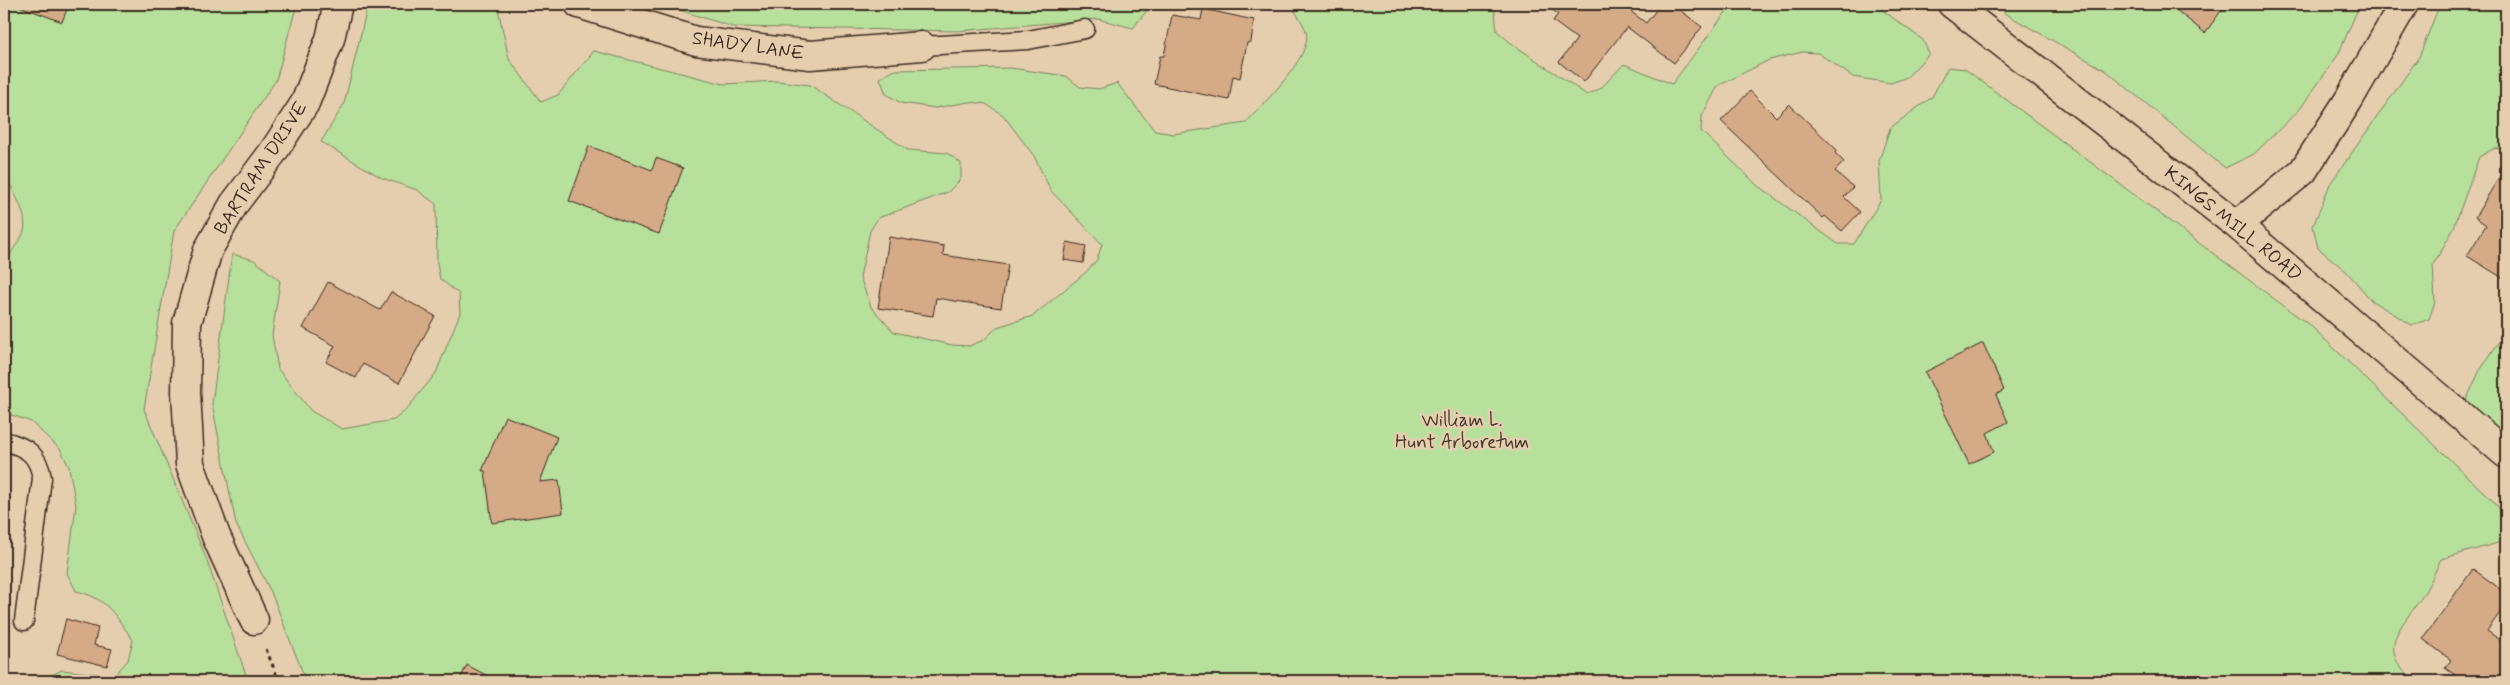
<svg xmlns="http://www.w3.org/2000/svg" width="2510" height="685" viewBox="0 0 2510 685" font-family="Mynerve,sans-serif">
<style>
.green{fill:#b7e09c;stroke:#79855d}
.building{fill:#d5aa87;stroke:#3b2a1e}
.lines{fill:none;stroke-linecap:round;stroke-linejoin:round}
.service-casing{stroke:#3b2a1e;stroke-width:21}
.minor-casing{stroke:#3b2a1e;stroke-width:31}
.path{stroke:#3b2a1e;stroke-width:3;stroke-dasharray:4 4;stroke-linecap:butt}
.service{stroke:#e5ceae;stroke-width:18}
.minor{stroke:#e5ceae;stroke-width:28}
.labels{text-anchor:middle;dominant-baseline:central;stroke-width:5;stroke-linejoin:round;paint-order:stroke}
.street-label{font-size:19px;fill:#3b2a1e;stroke:#e5ceae}
.park-label{font-size:19px;fill:#473c2b;stroke:#e5ceae}
</style>
<rect width="100%" height="100%" fill="#e5ceae"/>
<filter id="ink" filterUnits="userSpaceOnUse"><feTurbulence type="fractalNoise" baseFrequency=".02" numOctaves="2"/><feDisplacementMap in="SourceGraphic" scale="10" xChannelSelector="R" yChannelSelector="G"/><feConvolveMatrix kernelMatrix="1 2 1 2 8 2 1 2 1" color-interpolation-filters="sRGB"/></filter>
<g filter="url(#ink)">
<path class="green" d="M4,4H297L276,80L174,231L144,409L206,558L248,681H48L47,677L62,670L114,676L128,660L133,640C115,616 108,598 76,591L67,573L76,506L69,467L61,450L31,422L4,412V271C13,235 37,241 17,198C13,191 11,183 4,179Z
M368,4H497L509,59L541,102L558,95L594,51L724,84L777,81L810,85L908,150L947,153L961,163V179L948,192L878,218L870,231L860,277L871,307L894,332L952,345L969,346L984,340L997,327L1033,316L1086,272L1097,260L1102,244L1051,191L1034,156L1003,115L986,104L969,102L935,108L901,103L886,94L880,78L895,70L1011,68L1066,76L1080,87L1099,89L1117,83L1155,131L1173,134L1246,123C1262,104 1314,56 1306,31C1303,22 1295,12 1290,4H1494L1497,31L1511,43L1587,95L1601,88L1624,64L1672,84L1732,4H1874L1923,40L1929,54L1907,77L1891,83L1853,77L1818,53L1802,52L1769,60L1718,86L1702,116L1701,131L1758,186L1838,244H1854L1881,200L1879,161L1890,128L1932,97L1948,67L1965,69L2312,327L2496,504C2504,516 2509,526 2505,541L2441,559C2436,569 2432,580 2426,590C2407,624 2371,645 2414,681H306L271,592L236,524L212,404L232,254L254,260L280,281L272,335L278,369L311,411L342,429L394,420L406,410L436,373L460,313L459,294L440,279L437,263L436,204L417,190L382,178L321,142L344,104Z
M660,4H1152L1133,28L1098,19L958,31L733,27Z
M2002,4H2360L2338,55L2300,109L2254,154L2225,168L2105,70L2004,13Z
M2440,4H2506V148L2493,149L2479,157L2453,230L2433,265L2435,302L2429,319L2412,325L2372,301L2346,271L2318,248L2313,226L2330,184L2419,57Z
M2506,331V433L2464,405L2479,372Z"/>
<path class="building" d="M14,4H69L62,22Z
M1544,4H1621L1646,23L1661,4H1672L1702,27L1674,63L1627,27L1584,82L1559,62L1577,39L1553,21L1558,14Z
M2181,4H2226L2205,33L2176,10Z
M1203,9L1254,20L1251,42L1247,43L1240,78L1233,76L1229,100L1154,84L1160,56H1164L1172,15L1201,20Z
M1750,91L1776,117L1789,104L1837,150L1835,153L1844,162L1835,171L1853,187L1844,197L1860,212L1842,231L1825,216L1823,218L1721,121Z
M589,146L652,170L656,158L683,168L659,234L569,201Z
M2506,166V280L2467,256L2486,225L2475,217Z
M889,237L944,246L943,255L1008,265L1001,308L936,298L933,316L878,308Z
M1067,242L1086,246L1083,263L1064,260Z
M328,282L380,310L391,292L435,316L399,383L363,364L356,378L326,362L335,346L303,328Z
M1983,343L2004,390L1996,395L2008,422L1987,433L1994,452L1969,464L1925,372Z
M505,416L557,437L540,482L559,480L563,513L492,523L485,471H482Z
M2473,569L2506,593V604L2487,631L2506,644V681H2464L2445,668L2451,660L2423,639Z
M66,619L98,628L94,645L112,649L107,666L57,654Z
M467,665L497,681H459Z"/>
<g class="lines">
<g class="service-casing">
<path id="service" d="M922,46L1028,40L1085,29
M4,441C27,447 38,454 42,478L24,621"/>
</g>
<g class="minor-casing">
<path id="minor" d="M579,4L696,41L810,55L922,46
M1952,4L2237,225L2506,454
M2237,225L2303,171L2348,101L2404,4
M254,620L216,536L190,464L186,392L187,323L208,250L234,204L273,152L305,103L330,39L338,4"/>
</g>
<path class="path" d="M266,649L279,681"/>
<use href="#service" class="service"/>
<use href="#minor" class="minor"/>
</g>
</g>
<g class="labels">
<g class="street-label">
<text transform="translate(748 46) rotate(8)">SHADY LANE</text>
<text transform="translate(261 168) rotate(-57)">BARTRAM DRIVE</text>
<text transform="translate(2233 224) rotate(39)">KINGS MILL ROAD</text>
</g>
<g class="park-label">
<text x="1462" y="420">William L.<tspan x="1462" dy="22">Hunt Arboretum</tspan></text>
</g>
</g>
<rect width="2510" height="685" fill="none" stroke="#e5ceae" stroke-width="20"/>
<rect x="10" y="10" width="2490" height="665" fill="none" stroke="#3b2a1e" stroke-width="2" filter="url(#ink)"/>
</svg>
